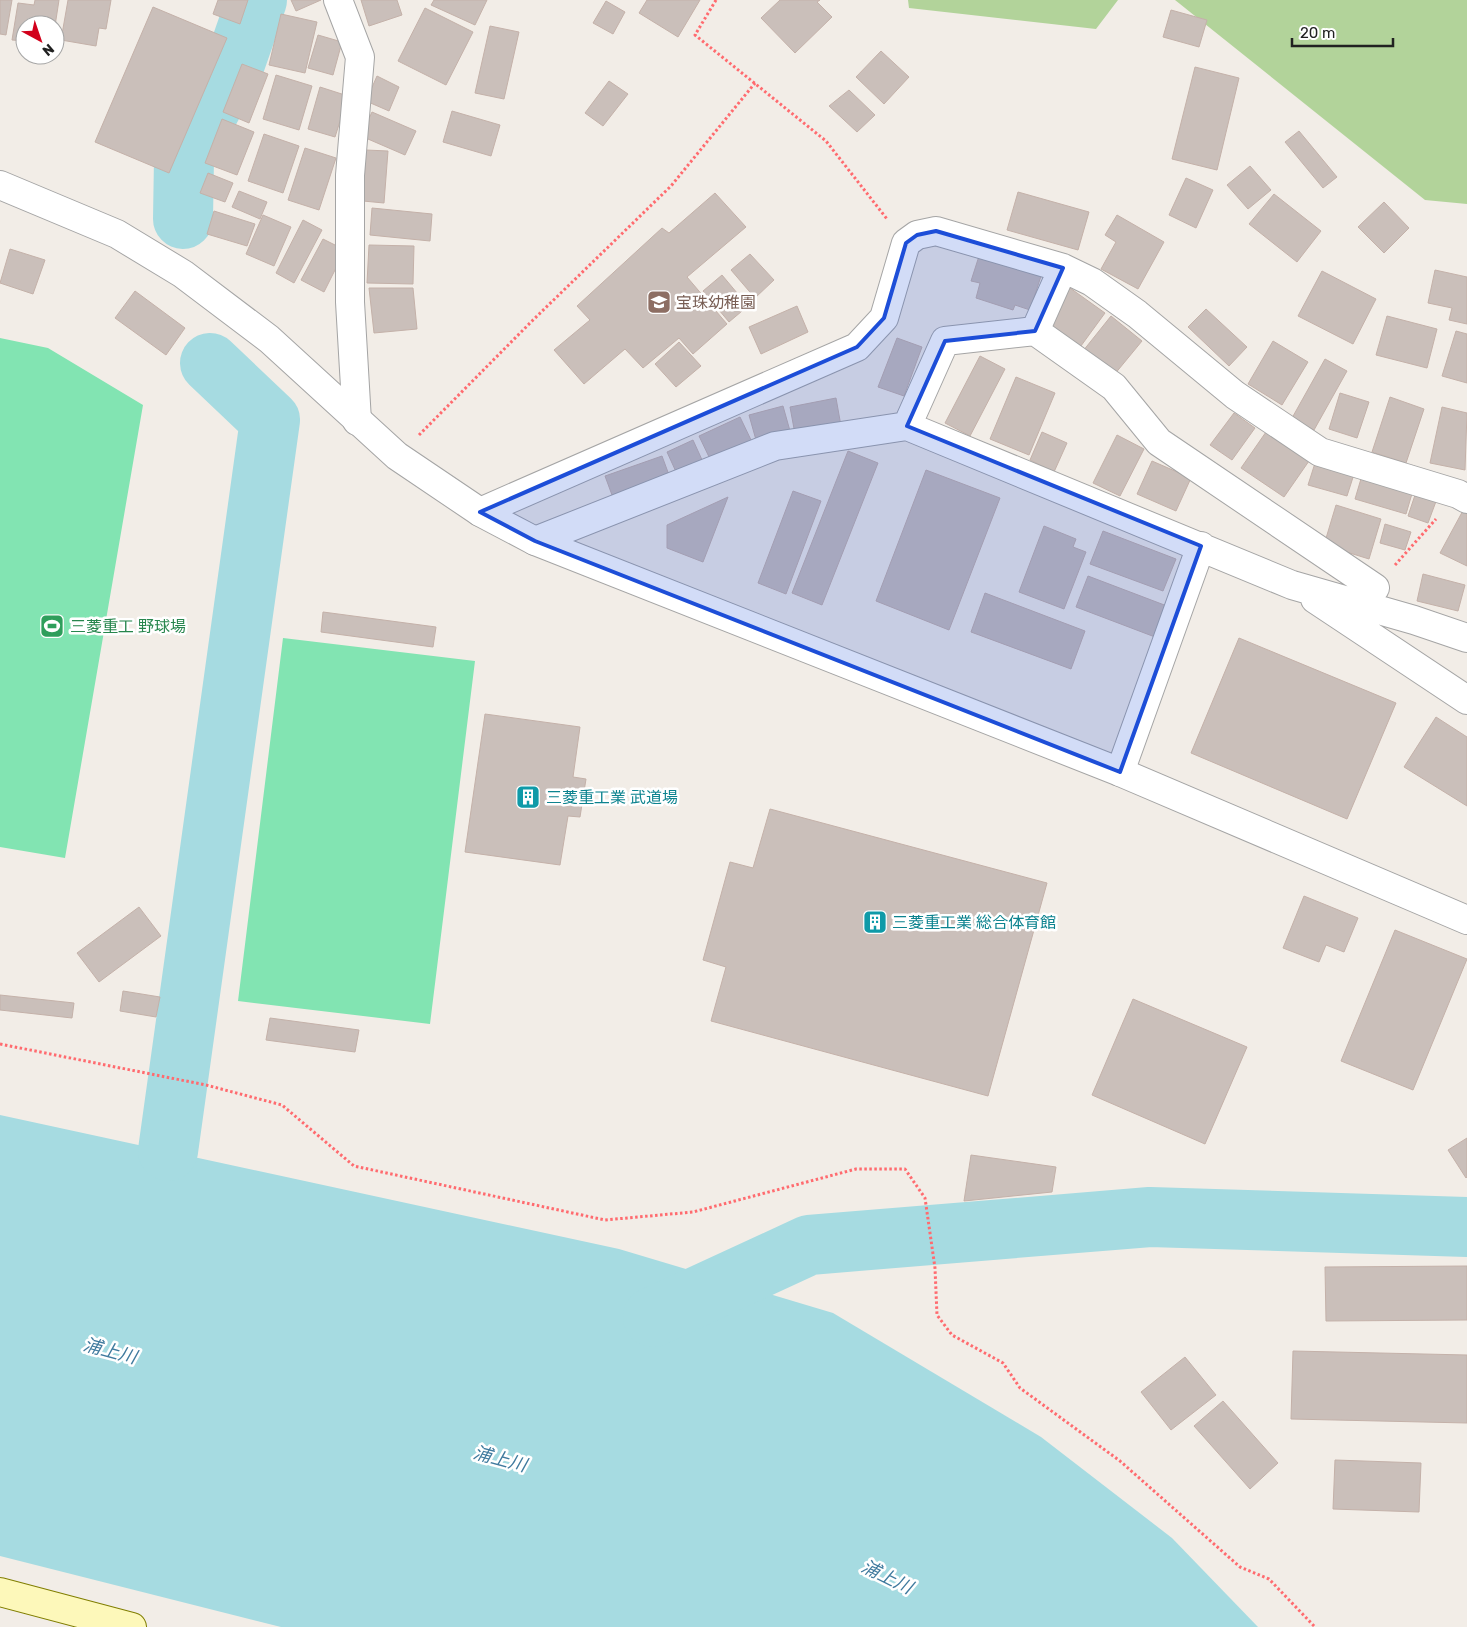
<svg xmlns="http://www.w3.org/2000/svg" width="1467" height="1627" viewBox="0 0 1467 1627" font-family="Rubik,'Noto Sans JP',sans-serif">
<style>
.forest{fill:#b2d39a}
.pitch{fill:#82e4b2}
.water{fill:#a6dbe1}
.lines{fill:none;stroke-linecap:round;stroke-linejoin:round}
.river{stroke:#a6dbe1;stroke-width:60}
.building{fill:#cabfba;stroke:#c4b1a9}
.minor-casing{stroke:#a5a5a5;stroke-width:30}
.tertiary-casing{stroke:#a5a5a5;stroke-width:30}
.secondary-casing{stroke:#807e00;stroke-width:30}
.path{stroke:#ff6b6f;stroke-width:3;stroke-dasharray:2.5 2.5;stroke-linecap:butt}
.minor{stroke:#fff;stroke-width:28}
.tertiary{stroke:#fff;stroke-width:28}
.secondary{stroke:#fdf8ba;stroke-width:28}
.marked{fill:#1d4ed8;fill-opacity:0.2;stroke:#1d4ed8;stroke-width:4;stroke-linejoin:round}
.labels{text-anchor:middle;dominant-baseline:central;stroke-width:5;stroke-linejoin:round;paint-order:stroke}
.education-label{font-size:16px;fill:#785e54;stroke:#fff;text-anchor:start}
.leisure-label{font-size:16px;fill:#27864d;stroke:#fff;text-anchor:start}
.culture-label{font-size:16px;fill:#0d838f;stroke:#fff;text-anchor:start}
.water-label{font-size:18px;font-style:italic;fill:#3f7a9e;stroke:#fff}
</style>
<rect width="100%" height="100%" fill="#f2ede7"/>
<path class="forest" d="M908,0H1118L1096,29L909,8Z
M1175,0H1467V204L1425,200Z"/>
<path class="pitch" d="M0,338L48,348L143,405L65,858L0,847Z
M283,638L475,661L430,1024L238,1001Z"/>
<path class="water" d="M0,1115L619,1249L833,1313L1041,1437L1172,1538L1258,1627H281L0,1556Z"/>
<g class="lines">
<path class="river" d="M183,219L184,158L235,63L257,0
M168,1151L270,420L210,363
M653,1317L809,1245L1150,1217L1467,1227"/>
</g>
<path class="building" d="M0,0H12L6,35L0,34Z
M35,0H59L55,26L25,25V41L12,40L18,3L34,5Z
M68,0H111L106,29L99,28L96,46L61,40Z
M218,0H248L240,24L213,14Z
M291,0H321L296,11Z
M361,0H397L402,15L369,26Z
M434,0H487L475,25L431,5Z
M647,0H700L678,37L639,13Z
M780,0H820L817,2L832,17L795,53L761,18Z
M606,1L625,12L613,34L593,23Z
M153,7L227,38L169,173L95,142Z
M425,8L473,32L446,85L398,61Z
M1171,10L1207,20L1199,47L1163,37Z
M281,14L317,22L305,73L269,65Z
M490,26L519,32L504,99L475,93Z
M318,35L342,42L333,75L308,68Z
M881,51L909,77L884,104L856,77Z
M242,64L268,74L249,123L223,112Z
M1195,67L1239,78L1217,170L1172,159Z
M276,75L312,86L299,130L263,119Z
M377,76L399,87L389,111L366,101Z
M609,81L628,94L603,126L585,113Z
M320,87L348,96L335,137L308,129Z
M849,90L875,115L857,132L829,106Z
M452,111L500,125L491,156L443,142Z
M372,112L416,131L405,155L361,136Z
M222,119L254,132L237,175L205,163Z
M1299,131L1337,177L1323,188L1285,142Z
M264,134L299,146L283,193L248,181Z
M305,148L336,158L319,210L288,200Z
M366,150L388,151L384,203L363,201Z
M1250,166L1271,190L1248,209L1227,185Z
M208,173L233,183L225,202L200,193Z
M1186,178L1213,190L1196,228L1169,215Z
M239,191L267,202L260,219L232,207Z
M1018,192L1089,212L1078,250L1007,230Z
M715,193L746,227L687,277L727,324L693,354L679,338L643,368L625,349L584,384L554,350L590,320L577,306L662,228L669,233Z
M1274,194L1321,231L1297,262L1249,224Z
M1384,202L1409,228L1384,253L1358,227Z
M372,208L432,214L430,241L370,235Z
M214,211L255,224L247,246L207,234Z
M263,215L291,227L274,266L246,254Z
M1117,215L1164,242L1138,289L1101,269L1116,242L1105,235Z
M303,220L322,230L294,283L276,273Z
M323,239L345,250L324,292L301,280Z
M369,245L414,246L413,284L367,283Z
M10,249L45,260L33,294L0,283Z
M980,253L1042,273L1030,310L1015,305L1013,310L976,298L980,283L971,281Z
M750,254L774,280L755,298L731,270Z
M1435,270L1467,277V324L1449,320L1452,308L1428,303Z
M1322,271L1376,299L1353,344L1298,316Z
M722,275L748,306L729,322L703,291Z
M369,288H413L417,329L374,333Z
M1070,288L1105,313L1078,350L1043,325Z
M135,291L185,328L166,355L115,318Z
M797,306L808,332L761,354L749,327Z
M1206,309L1247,347L1229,366L1188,327Z
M1111,316L1142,341L1114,375L1083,351Z
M1387,316L1437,329L1427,368L1376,355Z
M1456,331L1467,334V383L1442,376Z
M897,338L922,347L904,396L878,387Z
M1273,341L1308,362L1282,405L1248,384Z
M679,342L701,366L676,387L655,364Z
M980,356L1005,369L970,436L945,423Z
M1325,359L1347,371L1314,430L1292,418Z
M1016,377L1055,393L1029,455L990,439Z
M1340,393L1369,402L1357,438L1329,429Z
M1390,397L1424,409L1406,463L1372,452Z
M836,398L841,426L795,434L790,407Z
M783,406L790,431L756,440L749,415Z
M1442,407L1467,413L1465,470L1430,463Z
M1234,413L1255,428L1232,460L1210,445Z
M740,417L752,442L711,461L699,436Z
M1042,432L1067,443L1054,472L1030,460Z
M1266,432L1309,461L1284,497L1241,468Z
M1117,435L1144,449L1120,496L1093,483Z
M693,440L703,462L677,474L667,452Z
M848,451L878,463L822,605L792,593Z
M662,456L669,475L612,495L605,476Z
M1316,460L1355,471L1347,496L1308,485Z
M1152,461L1191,478L1176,511L1137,494Z
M926,470L1000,498L949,630L876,601Z
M1363,472L1414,487L1406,514L1355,499Z
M1417,489L1438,496L1428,523L1408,516Z
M793,491L821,501L786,594L758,583Z
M728,497L703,562L667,548V525Z
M1336,505L1381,519L1369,559L1324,545Z
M1466,505L1467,506V566L1440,553Z
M1385,524L1411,532L1405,550L1380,543Z
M1044,526L1076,539L1073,547L1086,552L1064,609L1019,592Z
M1103,531L1176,559L1163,591L1090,564Z
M1423,574L1465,585L1458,611L1417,601Z
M1088,576L1167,606L1155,637L1076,607Z
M985,593L1085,631L1071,669L971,632Z
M323,612L436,627L433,647L321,632Z
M1239,638L1396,703L1347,819L1191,753Z
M485,714L580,727L573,777L586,779L580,817L568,816L560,865L465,852Z
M1436,717L1467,737V806L1404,767Z
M770,809L1047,883L988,1096L711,1021L726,967L703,960L730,862L753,868Z
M1304,896L1358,918L1344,952L1326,945L1319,962L1283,948Z
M139,907L161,936L99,982L77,953Z
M1395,930L1467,959L1413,1090L1341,1061Z
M123,991L160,997L156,1017L120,1011Z
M0,995L74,1003L72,1018L0,1010Z
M1133,999L1247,1047L1205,1144L1092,1095Z
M270,1018L359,1030L355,1052L266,1040Z
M1467,1138V1177L1466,1178L1448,1150Z
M971,1155L1056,1167L1052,1192L964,1201Z
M1467,1266V1320L1326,1321L1325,1267Z
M1293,1351L1467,1355V1423L1291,1419Z
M1185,1357L1216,1395L1171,1430L1141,1392Z
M1223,1401L1278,1463L1250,1489L1194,1426Z
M1335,1460L1421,1463L1419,1512L1333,1509Z"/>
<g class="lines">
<g class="minor-casing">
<path id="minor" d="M338,0L360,57L350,175V302L357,421
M1035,331L1063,268
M907,426L945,341L1035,331L1114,387L1159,442L1375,588
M480,512L857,347L884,318L906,243L917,235L936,231L1063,268L1092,282L1137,314L1235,395L1320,452L1458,494L1467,499
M535,541L775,446L907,426L1292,585L1414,620L1467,638
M1315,599L1467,700
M1120,772L1201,546"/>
</g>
<g class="tertiary-casing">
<path id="tertiary" d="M0,185L117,234L183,274L269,339L397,456L480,512L535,541L1120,772L1467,920"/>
</g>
<g class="secondary-casing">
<path id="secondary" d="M0,1592L132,1627"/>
</g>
<path class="path" d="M716,0L695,35L826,141L887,219
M419,435L532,321L671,186L755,83
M1395,565L1436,519
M0,1044L206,1085L282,1105L354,1166L605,1220L693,1212L856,1169H905L925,1198L935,1268L937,1315L952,1335L1003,1363L1020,1388L1120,1461L1240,1567L1269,1579L1315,1627"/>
<use href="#minor" class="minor"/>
<use href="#tertiary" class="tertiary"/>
<use href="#secondary" class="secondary"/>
</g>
<path class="marked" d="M936,231L1063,268L1035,331L945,341L907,426L1201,546L1120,772L535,541L480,512L857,347L884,318L906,243L917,235Z"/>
<defs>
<g id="school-square" transform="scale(1.25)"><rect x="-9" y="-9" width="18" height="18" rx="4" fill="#8d6e63" stroke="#fff"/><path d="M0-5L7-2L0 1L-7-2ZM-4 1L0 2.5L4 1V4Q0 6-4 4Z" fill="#fff"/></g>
<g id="stadium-square" transform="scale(1.25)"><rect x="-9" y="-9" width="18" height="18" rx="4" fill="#2e9e5b" stroke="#fff"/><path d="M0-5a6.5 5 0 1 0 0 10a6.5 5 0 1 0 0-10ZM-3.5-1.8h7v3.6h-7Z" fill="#fff"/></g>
<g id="building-square" transform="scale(1.25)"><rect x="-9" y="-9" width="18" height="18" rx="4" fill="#0f9aa8" stroke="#fff"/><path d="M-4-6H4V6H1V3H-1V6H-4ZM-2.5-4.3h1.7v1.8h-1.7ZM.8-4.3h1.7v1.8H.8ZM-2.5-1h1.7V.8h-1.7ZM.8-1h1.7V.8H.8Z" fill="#fff"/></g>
</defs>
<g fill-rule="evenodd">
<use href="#school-square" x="659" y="302"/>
<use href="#stadium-square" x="52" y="626"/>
<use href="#building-square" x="528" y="797"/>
<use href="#building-square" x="875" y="922"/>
</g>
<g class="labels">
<g class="education-label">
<text x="676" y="302">宝珠幼稚園</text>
</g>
<g class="leisure-label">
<text x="70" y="626">三菱重工 野球場</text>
</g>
<g class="culture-label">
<text x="546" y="797">三菱重工業 武道場</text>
<text x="892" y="922">三菱重工業 総合体育館</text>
</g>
<g class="water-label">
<text transform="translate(110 1351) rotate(15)">浦上川</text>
<text transform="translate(500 1459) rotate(15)">浦上川</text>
<text transform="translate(887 1577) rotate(26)">浦上川</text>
</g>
</g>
<g transform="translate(40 40) rotate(140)"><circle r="24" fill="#ffffff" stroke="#a6a6a6"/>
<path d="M0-4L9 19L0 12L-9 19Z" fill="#d2001b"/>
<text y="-8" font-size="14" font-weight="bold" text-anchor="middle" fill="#212121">N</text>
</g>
<path d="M1292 38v8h101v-8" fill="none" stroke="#212121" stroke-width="2.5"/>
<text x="1300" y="38" font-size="15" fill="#212121" stroke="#ffffff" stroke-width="4" paint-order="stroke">20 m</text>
</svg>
